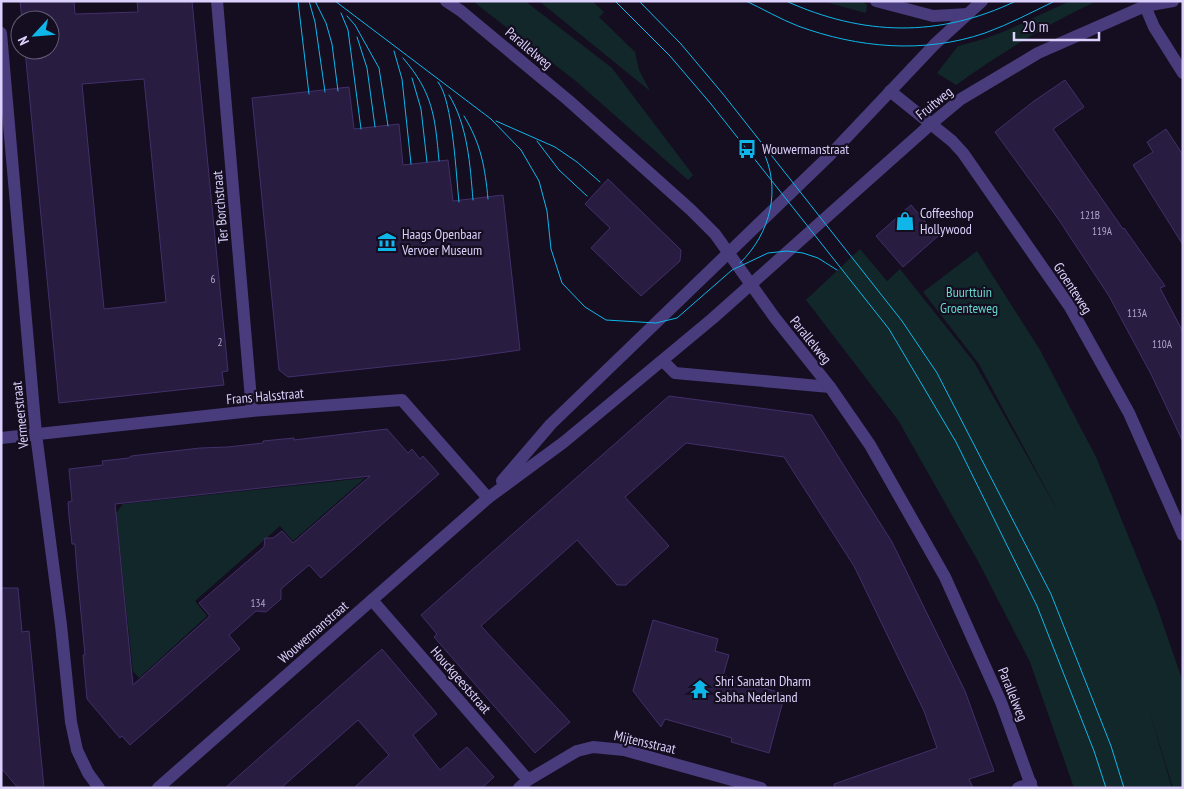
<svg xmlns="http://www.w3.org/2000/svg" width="1184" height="789" viewBox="0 0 1184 789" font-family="'PT Sans Narrow',sans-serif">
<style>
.green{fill:#12272a}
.building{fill:#281c40;stroke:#432f6a;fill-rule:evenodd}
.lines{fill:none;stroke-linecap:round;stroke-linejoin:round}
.minor{stroke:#483c7c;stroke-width:12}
.tertiary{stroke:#483c7c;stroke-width:12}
.tram{stroke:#0fb6ea;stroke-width:1}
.labels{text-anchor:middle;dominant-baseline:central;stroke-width:4.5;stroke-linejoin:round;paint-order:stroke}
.number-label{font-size:11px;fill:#aea4cd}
.street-label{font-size:14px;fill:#dbd1fc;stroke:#140e20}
.poi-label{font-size:14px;fill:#dbd1fc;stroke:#140e20;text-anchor:start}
.park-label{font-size:14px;fill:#62d7ca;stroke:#140e20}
</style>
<rect width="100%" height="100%" fill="#140e20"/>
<path class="green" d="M478,1H525L612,68L693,175L688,180L577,82L475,3Z
M539,1H592L604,12L599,17L635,52L639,70L650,91Z
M822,1H859L867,4L866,13Z
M1070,1H1097C1047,24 1001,53 956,85L937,73L958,46L984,39L1005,31Z
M860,249L887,281L900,269L974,362L1059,513L979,364L923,292L977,251L1040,350L1096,457L1156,604L1183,682V788H1173L1149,710L1172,788H1074L1030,662L978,561L898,420L806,300Z
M365,478L293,541L280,526L195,601L207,616L139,678L133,671L116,513L123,504Z"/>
<path class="building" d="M20,1H74L75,14L138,12L137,1H192L228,371L222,372L224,385L59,403L25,50H50V20H22ZM144,79L166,302L104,309L82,84Z
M1065,80L1084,107L1053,129L1123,229L1124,228L1165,286L1160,288L1183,332V442L1151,374L1109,296L1059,220L995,132L1034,101Z
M349,87L354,129L399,124L403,165L448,160L453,201L503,195L520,350L457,359L288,377L279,370L252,98Z
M1166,129L1183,155V245L1133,165L1153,152L1147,142Z
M608,179L681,250L680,261L641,296L591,248L610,228L585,204Z
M911,205L938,236L903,267L876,236Z
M669,396L812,415L892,542L965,691L994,771L969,779L973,788H835L834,784L937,748L924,711L854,566L784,457L686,443L625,497L669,546L626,585H617L577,540L481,626L570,722L535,753L434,637L437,634L421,615Z
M387,429L408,453L412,449L420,459L423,456L439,474L321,578L309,565L281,589V599L266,612L256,611L229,635L240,649L130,745L122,736L120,738L87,699L83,655H85L77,571L75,544H72L69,516L68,502L72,501L69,469L103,465L102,461L129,458L131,456L200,448L228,447L263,443V441L294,438V440ZM370,476L293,543L282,531L273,538H265L264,547L199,603L210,616L133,685L115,504Z
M1,588H18L22,632L29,631L44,788H18L1,768Z
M653,620L718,639L715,651L729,655L723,676L785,694L769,753L731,742L732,738L665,719L661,727L633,691Z
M382,649L437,714L413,735L440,770L467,747L494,777L482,788H354L389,755L358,720L281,788H225Z"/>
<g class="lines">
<path class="minor" d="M217,1L252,411
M876,1L933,16L968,14
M1145,6L1154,27L1183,73
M1,33L36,434L61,625L71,722L77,750L88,773L99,788
M890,91L952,141L963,153L1070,307L1129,413L1183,535
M663,361L675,373L830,387
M1,438L252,411L402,400L488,498
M372,600L528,780
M519,788L528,780L577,751L593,747L624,750L761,788
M1018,788L1031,783"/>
<path class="tertiary" d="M446,1L461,11L568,100L691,210L715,234L775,318L830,387L870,445L945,577L1001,702L1032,788
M502,481L551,424L830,155L935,44L982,1
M158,788L488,498L564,442L712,319L931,124L961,99L1038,53L1145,6L1173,1"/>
<path class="tram" d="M298,1L309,94
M309,1L315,22L325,92
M315,1L326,23L332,44L338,91
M335,1L491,119L521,150L539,181L547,211L551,249L562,283L585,307L606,320L656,323L677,318L732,270L768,253L787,251L803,253L818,258L837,270
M615,1L670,56L711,104L889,329L956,442L1037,606L1094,751L1106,788
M639,1L681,44L723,94L902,321L937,373L1051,594L1111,746L1124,788
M746,1C763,9 780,19 798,26C858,48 924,54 985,33C1010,24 1032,12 1055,1
M786,1C863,36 939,38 1016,1
M341,13L348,30L361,129
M347,16L355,25L379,68L388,126
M357,37L367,68L375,127
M394,51L402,79L411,164
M403,58C433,93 435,116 439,161
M412,78L421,109L427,162
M438,82C453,100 456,176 459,202
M449,95C468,126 470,165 473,200
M464,116C481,144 485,167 488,199
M496,121L555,147L577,162L600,182
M537,141L559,170L587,196
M740,263C771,233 782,188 762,149"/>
</g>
<defs>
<g id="bus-bare" transform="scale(1.5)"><path d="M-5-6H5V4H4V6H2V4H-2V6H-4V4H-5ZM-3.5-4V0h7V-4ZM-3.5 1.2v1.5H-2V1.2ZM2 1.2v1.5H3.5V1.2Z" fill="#0fb6ea" stroke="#140e20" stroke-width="2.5" paint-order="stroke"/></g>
<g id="shop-bare" transform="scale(1.5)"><path d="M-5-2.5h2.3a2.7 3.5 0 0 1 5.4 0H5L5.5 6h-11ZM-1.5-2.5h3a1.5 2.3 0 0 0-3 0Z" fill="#0fb6ea" stroke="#140e20" stroke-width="2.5" paint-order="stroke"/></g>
<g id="museum-bare" transform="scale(1.5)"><path d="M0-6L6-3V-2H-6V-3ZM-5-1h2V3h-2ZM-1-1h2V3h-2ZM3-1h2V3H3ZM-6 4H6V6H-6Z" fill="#0fb6ea" stroke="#140e20" stroke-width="2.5" paint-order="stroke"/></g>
<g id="temple-bare" transform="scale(1.5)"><path d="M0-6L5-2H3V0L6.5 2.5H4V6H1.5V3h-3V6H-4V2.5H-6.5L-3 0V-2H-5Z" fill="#0fb6ea" stroke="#140e20" stroke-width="2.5" paint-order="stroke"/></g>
</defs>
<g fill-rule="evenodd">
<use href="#bus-bare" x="747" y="149"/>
<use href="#shop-bare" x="905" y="221"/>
<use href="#museum-bare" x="387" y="242"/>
<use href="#temple-bare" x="700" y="689"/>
</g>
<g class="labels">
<g class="number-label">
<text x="1090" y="215">121B</text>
<text x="1102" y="231">119A</text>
<text x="213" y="279">6</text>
<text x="1137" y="313">113A</text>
<text x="220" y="342">2</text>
<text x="1162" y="344">110A</text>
<text x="258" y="603">134</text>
</g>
<g class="street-label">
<text transform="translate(529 48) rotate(40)">Parallelweg</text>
<text transform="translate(934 103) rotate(-39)">Fruitweg</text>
<text transform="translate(220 207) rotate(-95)">Ter Borchstraat</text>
<text transform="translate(1073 288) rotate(57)">Groenteweg</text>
<text transform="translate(811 340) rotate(51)">Parallelweg</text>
<text transform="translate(265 396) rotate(-5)">Frans Halsstraat</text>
<text transform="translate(20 415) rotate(-96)">Vermeerstraat</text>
<text transform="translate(313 632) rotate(-41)">Wouwermanstraat</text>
<text transform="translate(461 680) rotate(49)">Houckgeeststraat</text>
<text transform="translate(1013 694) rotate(68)">Parallelweg</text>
<text transform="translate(645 742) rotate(13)">Mijtensstraat</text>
</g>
<g class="poi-label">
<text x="762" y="149">Wouwermanstraat</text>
<text x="920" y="213">Coffeeshop<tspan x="920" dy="16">Hollywood</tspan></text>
<text x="402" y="234">Haags Openbaar<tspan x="402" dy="16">Vervoer Museum</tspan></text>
<text x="715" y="681">Shri Sanatan Dharm<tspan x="715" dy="16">Sabha Nederland</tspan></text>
</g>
<g class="park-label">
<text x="969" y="292">Buurttuin<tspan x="969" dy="16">Groenteweg</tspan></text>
</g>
</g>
<rect width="1184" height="789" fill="none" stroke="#dbd1fc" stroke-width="5"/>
<g transform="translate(35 35) rotate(244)"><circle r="24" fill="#140e20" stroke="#645c78"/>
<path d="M0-4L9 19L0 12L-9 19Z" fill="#0fb6ea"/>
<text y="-8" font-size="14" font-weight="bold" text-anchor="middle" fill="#dbd1fc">N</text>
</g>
<path d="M1014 32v8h85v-8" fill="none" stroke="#dbd1fc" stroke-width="2.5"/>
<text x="1022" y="32" font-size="15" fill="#dbd1fc" stroke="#140e20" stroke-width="4" paint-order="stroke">20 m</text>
</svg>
